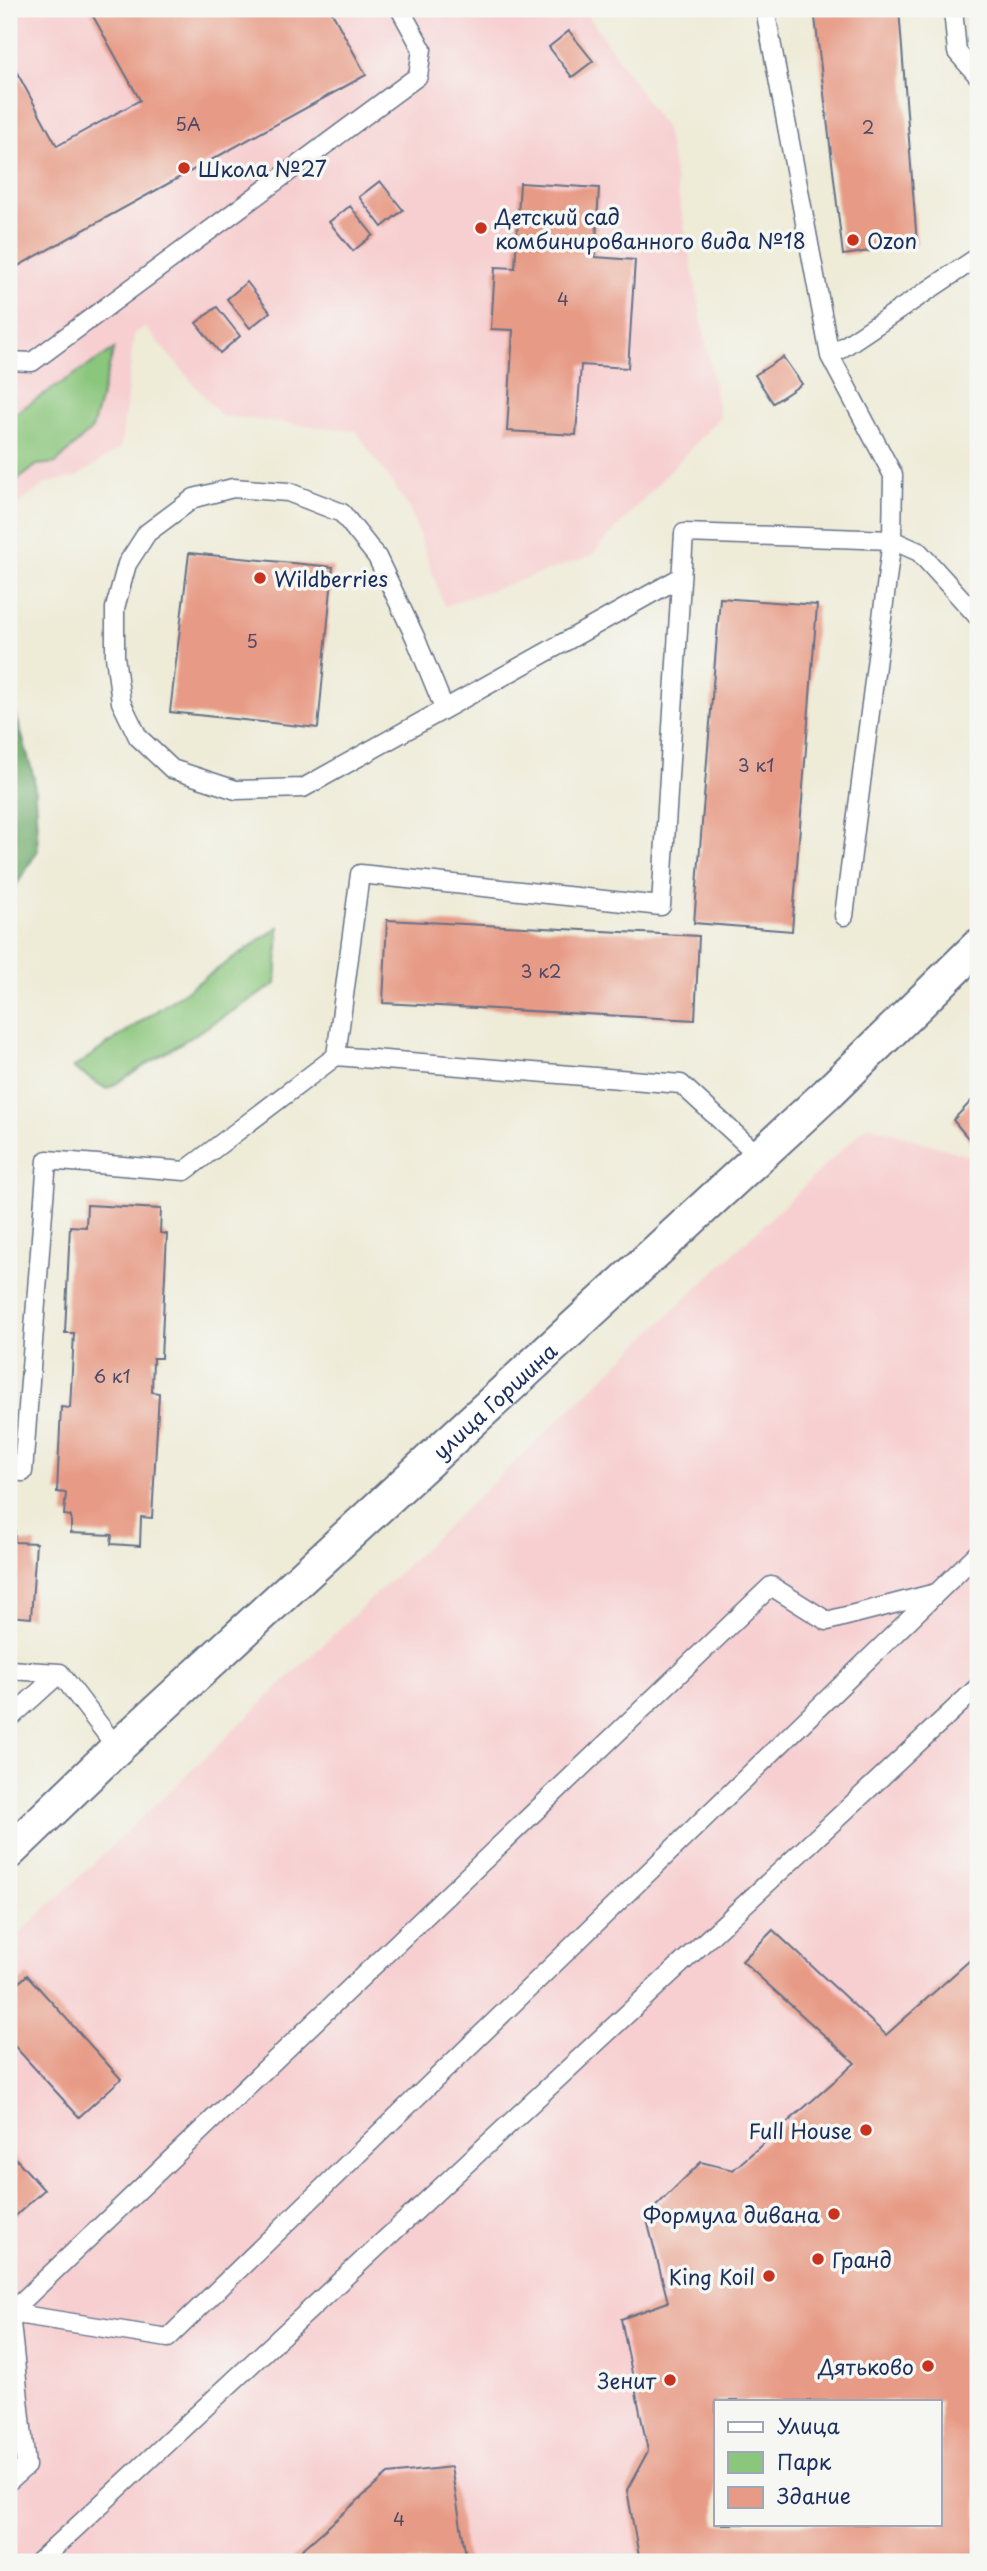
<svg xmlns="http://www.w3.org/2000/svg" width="987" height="2571" viewBox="0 0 987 2571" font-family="'Playpen Sans',sans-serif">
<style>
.built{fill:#f7cfd0;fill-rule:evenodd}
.green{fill:#8ac67b;stroke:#527a6c;stroke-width:2}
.forest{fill:#6fab6b;stroke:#456d64;stroke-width:2}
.building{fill:#e79b86;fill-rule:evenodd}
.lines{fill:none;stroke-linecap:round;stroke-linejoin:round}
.service-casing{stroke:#657188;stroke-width:21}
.minor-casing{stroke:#657188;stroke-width:37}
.service{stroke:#fff;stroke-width:18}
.minor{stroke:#fff;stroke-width:33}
.poi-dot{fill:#c8321e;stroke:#f6f6f2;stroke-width:2.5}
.labels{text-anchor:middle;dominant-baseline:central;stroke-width:7;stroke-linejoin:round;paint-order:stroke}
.number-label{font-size:18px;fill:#4e4a68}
.poi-label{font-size:21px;fill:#1b2f5e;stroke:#f6f6f2;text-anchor:start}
.street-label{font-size:21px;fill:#1b2f5e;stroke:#f6f6f2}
</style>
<rect width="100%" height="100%" fill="#f6f6f2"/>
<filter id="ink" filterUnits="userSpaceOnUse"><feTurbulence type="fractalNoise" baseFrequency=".0143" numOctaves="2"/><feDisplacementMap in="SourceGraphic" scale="14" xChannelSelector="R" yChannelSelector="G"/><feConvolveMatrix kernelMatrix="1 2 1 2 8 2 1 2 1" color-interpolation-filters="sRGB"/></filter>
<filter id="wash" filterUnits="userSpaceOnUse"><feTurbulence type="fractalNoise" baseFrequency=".00686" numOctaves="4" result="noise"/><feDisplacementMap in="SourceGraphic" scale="28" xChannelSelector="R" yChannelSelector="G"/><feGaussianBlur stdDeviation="1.57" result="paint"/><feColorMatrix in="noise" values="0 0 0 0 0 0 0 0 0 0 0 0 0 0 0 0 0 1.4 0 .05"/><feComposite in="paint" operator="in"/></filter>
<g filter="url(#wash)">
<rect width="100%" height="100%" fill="#eeebd7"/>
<path class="built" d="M9,9H584L666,129L720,417L591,556L444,606L410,509L356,431L221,416L145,327L134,334L121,448L77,477L46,483L9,512Z
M868,1125L978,1159V2562H9V1944ZM716,2401H940V2524H716Z"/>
<path class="green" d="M114,349L92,429L56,463L37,465L9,487V417Z
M279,927L276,984L107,1089L73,1068Z"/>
<path class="forest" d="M9,699L12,701L34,778L38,850L9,897Z"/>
<g id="blocks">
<path class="building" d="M89,9H330L366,75L9,271V58L57,146L140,100Z
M814,9H899L917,244L843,255Z
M569,31L593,61L572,77L549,47Z
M380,181L403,210L382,227L359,197Z
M520,183L599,188L595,257L635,260L628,368L581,365L576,435L507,431L513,330L491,329L495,267L515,268Z
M350,206L373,235L353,251L329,222Z
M247,282L270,312L250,328L227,299Z
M217,307L240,336L220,353L196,323Z
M783,357L802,384L773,403L755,375Z
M189,553L333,567L318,728L170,712Z
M720,598L817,605L792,931L694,923Z
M387,920L699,936L695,1020L383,1003Z
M978,1094V1150L953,1120Z
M87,1205L161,1209L160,1233L167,1234L161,1358H153L152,1392L159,1393L152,1518L141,1517L140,1546L111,1544L112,1535L71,1533V1516L64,1515L66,1493L57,1492L61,1407L70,1408L74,1333H65L70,1226L86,1227Z
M9,1527H15V1542L36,1543L31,1618L9,1616Z
M773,1930L886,2035L978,1953V2562H640L627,2490L648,2451L621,2319L668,2302L646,2216L701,2162L733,2170L855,2063L742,1961ZM716,2401H940V2524H716Z
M27,1975L121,2079L79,2117L9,2040V1992Z
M9,2151L44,2190L9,2222Z
M451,2467L467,2562H288L388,2474Z"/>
</g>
</g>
<g filter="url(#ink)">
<use href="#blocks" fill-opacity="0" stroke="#657188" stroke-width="2"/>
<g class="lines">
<g class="service-casing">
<path id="service" d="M765,9L830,356L893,475L892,540L844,916
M953,9L957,52L978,76
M830,356L978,257
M9,361L32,362L418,76L422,49L400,9
M444,708L415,637L377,557L342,513L288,492L233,488L194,498L147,533L127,564L115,608V656L121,702L138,737L172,769L236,790L303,788L681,577
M336,1056L681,1084L759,1156
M9,1471L23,1472L47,1160L185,1171L336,1056L360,874L661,906L684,533L892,540L919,552L978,617
M9,1670L60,1673L117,1748
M9,1719L60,1673
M10,2313L168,2338L978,1553
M9,2481L26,2466L10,2313L771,1586L827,1621L936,1593
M39,2562L978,1687"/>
</g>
<g class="minor-casing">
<g id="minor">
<path id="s1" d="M9,1852L117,1748L827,1094L978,946"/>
</g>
</g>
<use href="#service" class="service"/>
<use href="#minor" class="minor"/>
</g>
</g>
<g class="poi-dot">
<circle cx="184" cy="168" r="7"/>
<circle cx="481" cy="228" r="7"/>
<circle cx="853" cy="240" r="7"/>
<circle cx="260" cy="578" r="7"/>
<circle cx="866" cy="2130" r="7"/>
<circle cx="834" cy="2214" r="7"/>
<circle cx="818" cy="2259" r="7"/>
<circle cx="769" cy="2276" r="7"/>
<circle cx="928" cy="2366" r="7"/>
<circle cx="670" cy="2380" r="7"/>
</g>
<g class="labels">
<g class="number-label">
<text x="188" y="123">5А</text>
<text x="868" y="126">2</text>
<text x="563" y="298">4</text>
<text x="252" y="640">5</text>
<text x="756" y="764">3 к1</text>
<text x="541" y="970">3 к2</text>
<text x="112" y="1375">6 к1</text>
<text x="399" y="2518">4</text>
</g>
<g class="poi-label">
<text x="198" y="168">Школа №27</text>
<text x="495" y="216">Детский сад<tspan x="495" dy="24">комбинированного вида №18</tspan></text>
<text x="867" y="240">Ozon</text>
<text x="274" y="578">Wildberries</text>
<text x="852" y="2130" text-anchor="end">Full House</text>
<text x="820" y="2214" text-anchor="end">Формула дивана</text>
<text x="832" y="2259">Гранд</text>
<text x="755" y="2276" text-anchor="end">King Koil</text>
<text x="914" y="2366" text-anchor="end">Дятьково</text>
<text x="656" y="2380" text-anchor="end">Зенит</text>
</g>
<g class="street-label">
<text stroke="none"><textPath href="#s1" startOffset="663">улица Горшина</textPath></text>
</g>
</g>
<rect width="987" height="2571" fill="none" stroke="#f6f6f2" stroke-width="35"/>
<rect x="714" y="2400" width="228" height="126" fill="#f6f6f2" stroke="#9ea6b7" stroke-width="2"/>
<rect x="728" y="2422" width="35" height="10" fill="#ffffff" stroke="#9ea6b7" stroke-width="2"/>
<text x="777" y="2434" font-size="21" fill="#1b2f5e">Улица</text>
<rect x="728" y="2452" width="35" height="21" fill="#8ac67b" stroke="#9ea6b7" stroke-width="2"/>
<text x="777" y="2470" font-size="21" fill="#1b2f5e">Парк</text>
<rect x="728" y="2487" width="35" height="21" fill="#e79b86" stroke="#9ea6b7" stroke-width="2"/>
<text x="777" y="2504" font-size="21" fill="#1b2f5e">Здание</text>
</svg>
